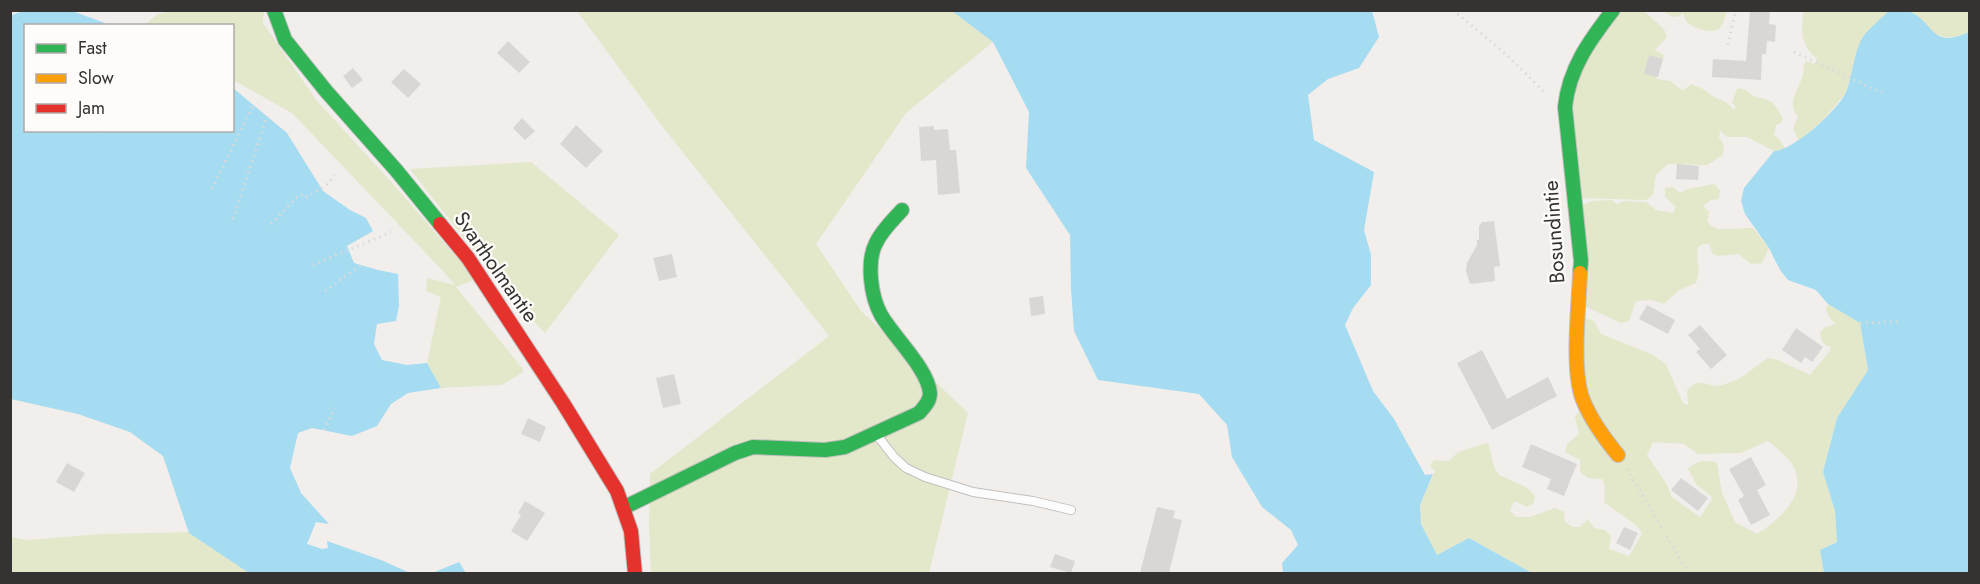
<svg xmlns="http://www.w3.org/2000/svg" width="1980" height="584" viewBox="0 0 1980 584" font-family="Jost,sans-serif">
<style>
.green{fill:#e3e8ca;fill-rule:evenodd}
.water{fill:#a5dcf1}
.building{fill:#d9d7d5}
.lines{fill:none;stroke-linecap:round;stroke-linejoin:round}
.lane-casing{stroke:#c2bfbe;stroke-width:10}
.fast-casing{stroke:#c2bfbe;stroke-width:16}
.slow-casing{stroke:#c2bfbe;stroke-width:16}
.jam-casing{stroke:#c2bfbe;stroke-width:16}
.path{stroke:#dadad9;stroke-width:3;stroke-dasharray:1.5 4.5;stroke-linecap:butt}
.lane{stroke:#fdfcfc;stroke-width:8}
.fast{stroke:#30b455;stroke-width:14}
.slow{stroke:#ff9f0a;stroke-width:14}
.jam{stroke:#e5322d;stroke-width:14}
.labels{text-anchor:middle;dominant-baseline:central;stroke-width:4.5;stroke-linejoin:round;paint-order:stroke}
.street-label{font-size:21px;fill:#353332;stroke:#fffbf9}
</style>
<rect width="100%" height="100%" fill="#f1eeec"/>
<path class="green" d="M1621,10L1644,11L1664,29L1667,37L1655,50L1664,55C1663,64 1658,70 1656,79L1671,81L1676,86L1683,90L1692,84C1700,87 1705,90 1711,95C1719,101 1724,98 1733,109L1736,108L1732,102L1737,89C1746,87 1747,92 1754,96C1758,98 1764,98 1768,100C1776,104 1779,112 1783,119L1781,123L1776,125L1774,135L1779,139L1786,150L1774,151L1747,137H1727L1720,131L1719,138L1724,145L1723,155L1707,165L1668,164L1656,175L1653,195L1646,200L1580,198L1571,78Z
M171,11H264L263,23L317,101L385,175L476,279L456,287L523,369V372L502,385L441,388L427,363L441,297L426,291L427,278L455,285L442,270L292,113L233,80L232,26H143L158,14Z
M577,11H952L993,42L906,113L816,244L861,311L968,413L929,573H651L649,525L650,474L829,336L662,126Z
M1663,11H1727C1725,15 1723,26 1719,29C1712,34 1692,28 1687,22C1685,20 1684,15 1683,13L1680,16L1672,17Z
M1804,11H1890L1862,38L1846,93L1823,120L1799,141L1793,129L1798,117C1783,99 1806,85 1803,67L1806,61L1815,64L1817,59C1801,46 1800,30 1804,11Z
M1907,11H1969V32C1935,47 1933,27 1907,11Z
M531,162L619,235L545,333L502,287L410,169Z
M1714,184L1720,190L1719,199L1711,200L1703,206L1709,212L1707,221L1710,225L1718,229L1753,228L1769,248L1762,263L1751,264L1738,254L1719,256L1713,254L1709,244H1703L1698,247C1695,264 1702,267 1696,283L1679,290L1664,304L1652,300L1636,301L1629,321L1621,323L1584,306L1582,205L1592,201L1612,200L1617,204L1623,201L1646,202L1656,210L1673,213L1676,207L1665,197V188L1673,187L1680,193L1688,189Z
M1828,304L1860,323L1868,370L1837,418L1823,472L1835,511L1837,542L1820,550L1824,573H1532L1469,538L1437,555L1421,524L1420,505L1435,471L1430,466L1434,460L1449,461L1458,452L1486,443L1489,445L1494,467L1499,475L1526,487L1535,496L1534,503L1526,507L1515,501L1510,510L1516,517H1530L1555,508L1564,512L1565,522L1573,527H1580L1588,519L1594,528L1605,530L1611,536L1609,549L1629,556L1642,533C1636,522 1615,511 1604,502L1605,486L1602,479L1588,478L1580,472V460L1565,452L1567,444L1579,434L1575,417L1582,406L1584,318L1594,321L1601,334L1651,354L1666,364L1683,403L1688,405L1687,391C1701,374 1707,389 1722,385C1744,379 1750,370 1768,358L1778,360L1810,375L1830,351L1831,347C1822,345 1821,340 1820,332L1825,327L1835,324L1830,318L1826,310ZM1768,441C1776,448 1786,455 1792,464C1810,493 1780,520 1757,534L1735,522L1722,493L1717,463C1706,459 1696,461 1688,469L1696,484L1713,498L1700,517L1672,497L1666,483L1647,455L1653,442L1684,444L1698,454L1741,453Z
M138,391L252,573H11V537L28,540L102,534L189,532L163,456L130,432L78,414L11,399Z"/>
<path class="water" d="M25,10L72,11L105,23L106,25L26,26V130L97,131V133L103,130H232L233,88L287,133L323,191L350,210L366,218L373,231L347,246L354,263L378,270L398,274L399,306L396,321L377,324L374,344L382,360L407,365L427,363L441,388L408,393L391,404L377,426L352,436L312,428L298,433L290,468L301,493L329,524L316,522L307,544L322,549L328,548L327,541L381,560L410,573H249L189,533L163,456L130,432L78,414L11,399L10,16Z
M1890,10C1895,10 1903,9 1908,11C1936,22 1929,50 1969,32V573H1824L1820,550L1837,542L1835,511L1823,472L1837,418L1868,370L1860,323L1828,304L1816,290L1788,280L1780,270L1769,248L1745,214L1741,201L1744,188L1774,151C1793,151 1841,108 1847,90C1852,76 1855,48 1863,37C1870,27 1881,19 1890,10Z
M952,11H1372L1379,37L1359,68L1328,79L1308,95L1314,140L1374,172L1364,230L1371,255V285L1353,308L1345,325L1373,391L1394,419L1425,475L1433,474L1420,505L1421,524L1437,555L1469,538L1532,573H1283L1282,563L1298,545L1291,530L1262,507L1232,457L1227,425L1199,394L1098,380L1074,331L1071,289L1070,235L1026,168L1029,112L993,42Z
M459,562L466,573H432Z"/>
<path class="building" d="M1750,10H1770L1769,24L1776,25L1775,42L1767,41L1766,54H1762L1761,80L1712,77L1713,59L1746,61Z
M508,41L530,62L519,73L497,53Z
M1649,55L1663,59L1658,77L1644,74Z
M353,68L363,80L352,88L343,76Z
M404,69L421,84L408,98L391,82Z
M522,118L535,131L525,140L513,128Z
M576,125L603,151L586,168L560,144Z
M934,126V130L948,129L950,150H956L960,193L938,195L936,160L921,161L919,127Z
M1677,164L1699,166L1698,180L1676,179Z
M1494,221L1500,266L1494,267L1495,281L1470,284L1466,271L1467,263L1477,245V240H1479V226L1482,222Z
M672,254L677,277L659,281L653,258Z
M1043,296L1045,314L1031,316L1029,298Z
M1647,305L1675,320L1668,334L1639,319Z
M1700,325L1727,355L1711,369L1696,352L1700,349L1688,335Z
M1796,328L1823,347L1812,362L1805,357L1801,363L1782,350Z
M1482,350L1507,399L1548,377L1557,396L1492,430L1457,363Z
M674,374L681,404L663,408L656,378Z
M528,418L546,427L540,442L521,434Z
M1531,444L1577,464L1564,496L1547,489L1551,479L1522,467Z
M1751,457L1766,485L1757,490L1770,515L1751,525L1738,500L1744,496L1729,469Z
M67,463L85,473L74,492L56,482Z
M1681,478L1708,498L1698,511L1671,490Z
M525,501L545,513L527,541L511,531L521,515L518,513Z
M1157,507L1175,511L1173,518L1182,520L1169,573H1140Z
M1624,527L1638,533L1630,550L1616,543Z
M1055,554L1075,561L1071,573L1050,567Z"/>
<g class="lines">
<g class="lane-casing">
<path id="lane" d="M876,434L894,457L906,468L925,477L973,492L1033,501L1071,510"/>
</g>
<g class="fast-casing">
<path id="fast" d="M274,10L285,40L326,91L396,170L440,224
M1580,273L1581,261L1565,107C1569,68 1590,40 1613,10
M625,507L735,453L753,447L825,450L845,447L919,413C924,407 930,402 930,393C928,369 893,336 881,315C875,304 872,291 871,279C870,267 870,254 876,243C882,230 893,220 902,210"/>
</g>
<g class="slow-casing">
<path id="slow" d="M1580,273C1579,306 1571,370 1583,400C1591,420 1604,438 1618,455"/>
</g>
<g class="jam-casing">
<path id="jam" d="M440,224L468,258L563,403L617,491L631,531L635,574"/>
</g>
<path class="path" d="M1453,10L1508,56L1546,94
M1728,45L1734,16L1737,10
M1794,52L1882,93
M212,189L253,105
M233,219L267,116
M271,224L297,197L303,194L307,197L328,184L334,175
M313,265L391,232
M325,291L361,265
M1860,323L1898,322
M324,430L335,408
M1627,469L1689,574"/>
<use href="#lane" class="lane"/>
<use href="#fast" class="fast"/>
<use href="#slow" class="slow"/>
<use href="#jam" class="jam"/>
</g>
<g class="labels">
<g class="street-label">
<text transform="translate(1554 232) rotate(-94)">Bosundintie</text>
<text transform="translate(496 267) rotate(55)">Svartholmantie</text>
</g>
</g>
<rect width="1980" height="584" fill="none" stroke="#353332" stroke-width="24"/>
<rect x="24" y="24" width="210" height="108" fill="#fffbf9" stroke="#aeaba9" stroke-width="1.5"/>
<rect x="36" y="44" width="30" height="9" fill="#30b455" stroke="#aeaba9" stroke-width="1.5"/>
<text x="78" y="54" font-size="18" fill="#353332">Fast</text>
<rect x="36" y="74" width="30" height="9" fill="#ff9f0a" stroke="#aeaba9" stroke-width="1.5"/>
<text x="78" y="84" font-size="18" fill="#353332">Slow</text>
<rect x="36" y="104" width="30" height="9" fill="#e5322d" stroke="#aeaba9" stroke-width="1.5"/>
<text x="78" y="114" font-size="18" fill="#353332">Jam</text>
</svg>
